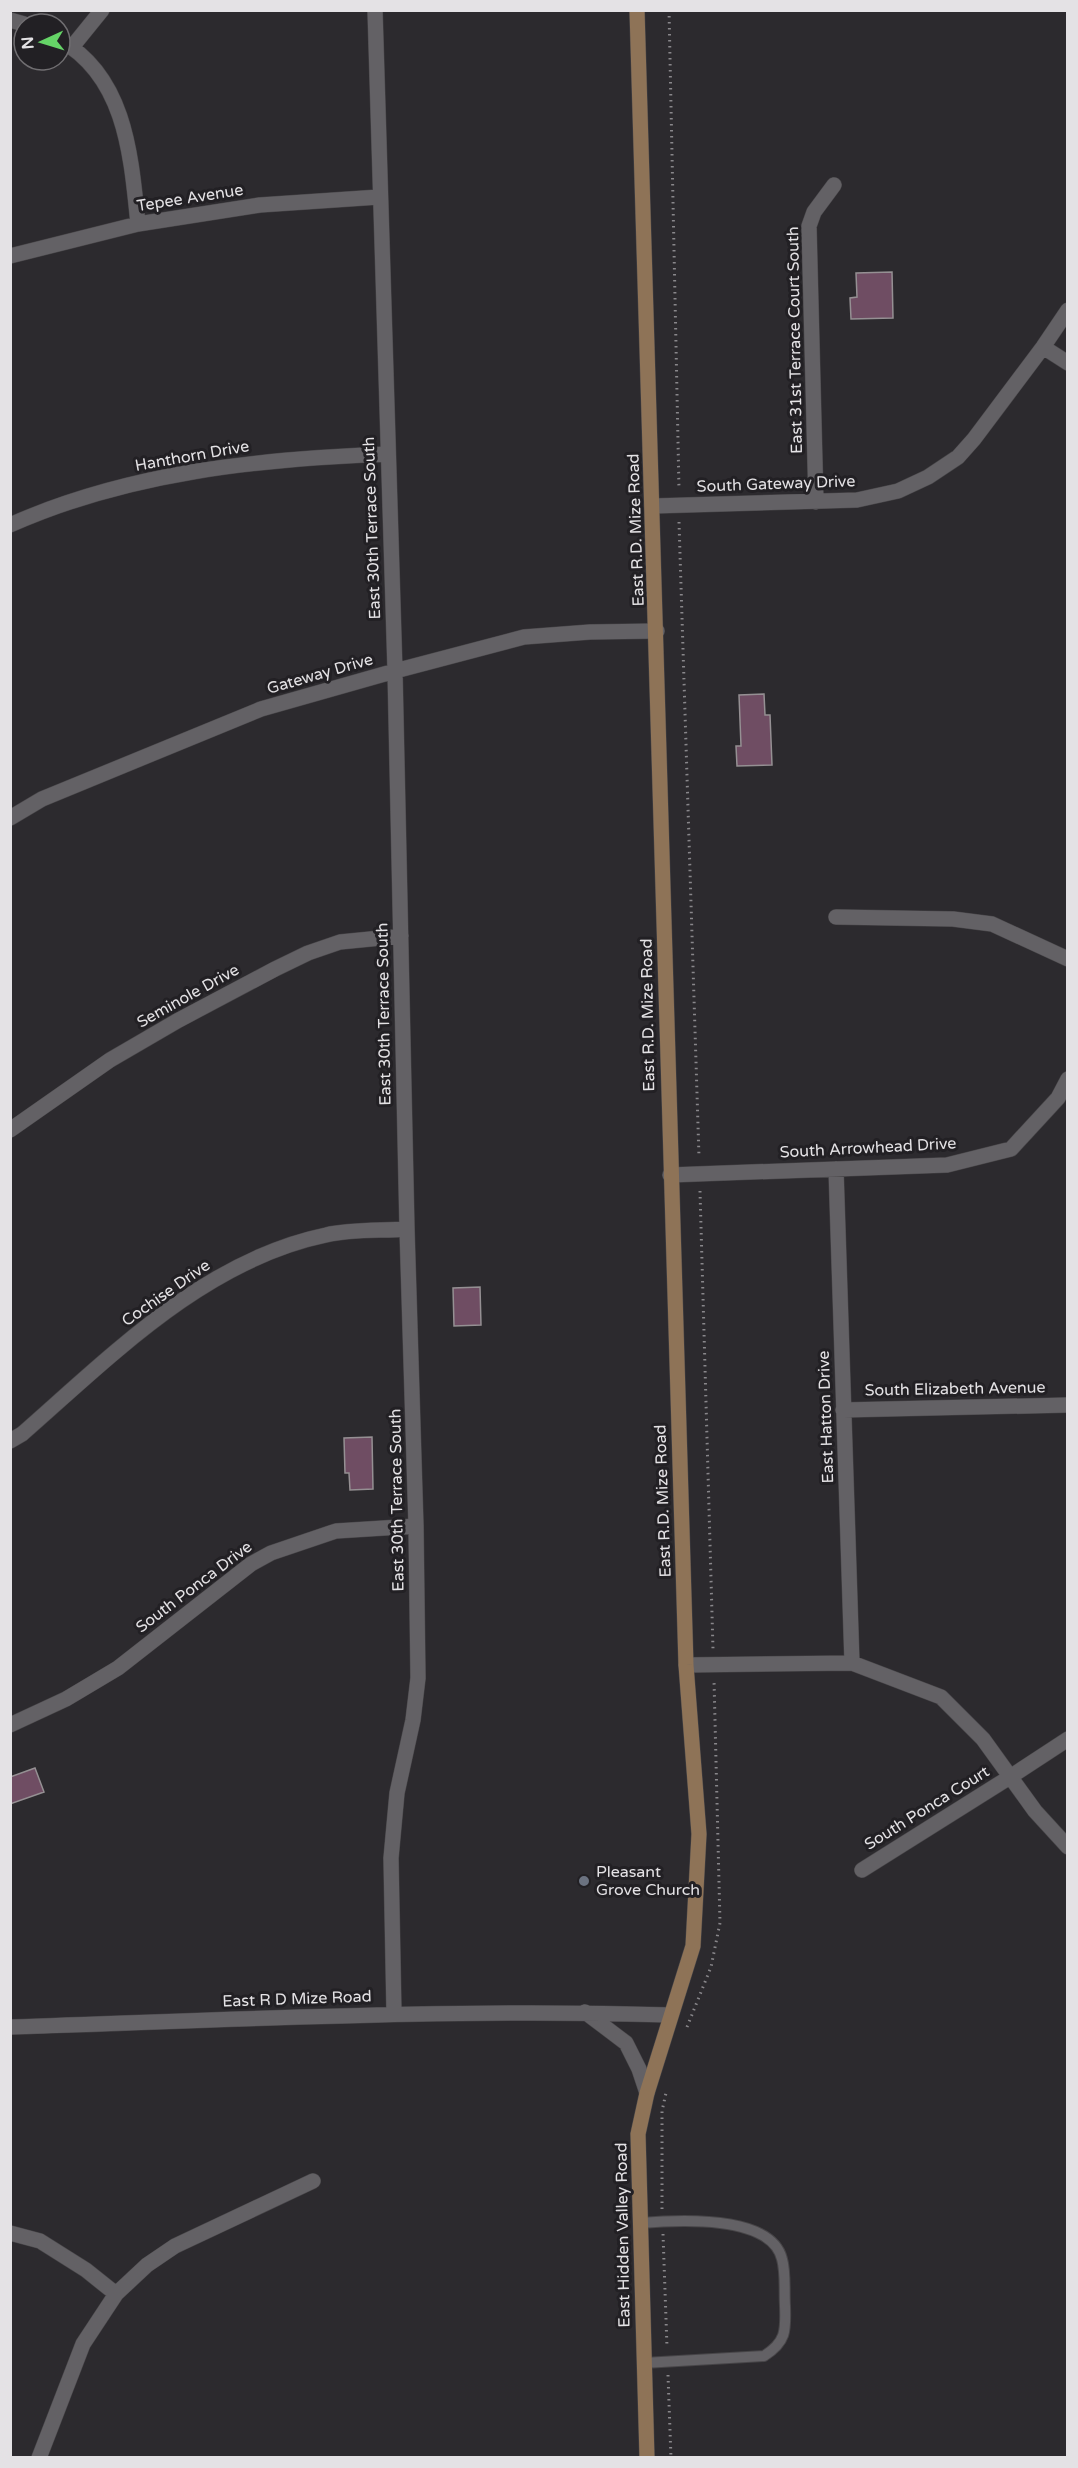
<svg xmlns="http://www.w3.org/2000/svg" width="1078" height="2468" viewBox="0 0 1078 2468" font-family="'Varela Round',sans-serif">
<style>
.building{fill:#6f4d63;stroke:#959093;stroke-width:1.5}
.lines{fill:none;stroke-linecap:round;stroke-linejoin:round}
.lane-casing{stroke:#474548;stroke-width:12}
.street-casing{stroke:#474548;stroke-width:16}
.secondary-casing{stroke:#474548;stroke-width:16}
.path{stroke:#89878b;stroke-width:3;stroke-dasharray:1.5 4.5;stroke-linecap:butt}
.lane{stroke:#636165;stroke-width:10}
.street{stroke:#636165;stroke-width:15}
.secondary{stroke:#8e7357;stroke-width:15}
.worship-dot{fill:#6b7280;stroke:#222024;stroke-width:2}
.labels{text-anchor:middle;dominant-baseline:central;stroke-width:6;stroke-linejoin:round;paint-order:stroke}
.street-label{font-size:16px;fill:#e4e2e5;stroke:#222024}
.poi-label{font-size:16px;fill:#e4e2e5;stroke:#222024;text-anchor:start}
</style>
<rect width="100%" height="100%" fill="#2c2a2e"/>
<path class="building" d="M892,272L893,318L851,319L850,298L857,297L856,273Z
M764,694L765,715H770L772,765L737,766L736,746H741L739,695Z
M480,1287L481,1325L454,1326L453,1288Z
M372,1437L373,1489L350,1490L349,1473H345L344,1438Z
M35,1768L44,1792L10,1804V1777Z"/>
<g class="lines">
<g class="lane-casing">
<path id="lane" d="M640,2223C676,2220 771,2214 782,2259C786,2273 784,2291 785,2306C786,2331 786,2342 764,2356L644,2363"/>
</g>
<g class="street-casing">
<path id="street" d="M375,10L395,671L407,1229L416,1526L418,1678L413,1720L397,1793L391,1858L394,2014
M10,20L24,24
M60,40C126,77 131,156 138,224
M72,47L102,10
M10,256L138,224L260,205L379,197
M1043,347L1068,363
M816,502L809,226L814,212L834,185
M653,506L857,500L898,491L928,477L958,457L974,439L1043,347L1068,310
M10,525C129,472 259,459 387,454
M10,818L42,799L261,709L395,671L524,637L590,632L657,631
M836,917L953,919L992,924L1068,959
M10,1130L110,1060L177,1021L275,969L308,953L340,942L401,936
M836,1169L852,1663
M670,1175L947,1165L1011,1149L1058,1098L1068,1079
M843,1410L1068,1405
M10,1441L22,1434C111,1356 205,1260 326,1235C352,1229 381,1231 407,1229
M686,1665L852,1663L941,1697L983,1739L1035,1811L1068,1847
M10,1725L66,1699L118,1668L251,1564L271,1553L336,1531L416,1526
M862,1870L1010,1777L1068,1739
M585,2012L626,2043L639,2069L647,2093
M10,2027C230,2020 451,2008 671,2015
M10,2233L40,2241L86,2270L116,2294
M39,2458L83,2344L116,2294L147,2265L175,2246L313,2181"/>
</g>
<g class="secondary-casing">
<path id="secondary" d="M637,10L686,1665L699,1834L693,1946L647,2093L638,2134L647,2458"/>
</g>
<path class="path" d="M669,10L679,489
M679,522L699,1157
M700,1191L713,1649
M687,2027L711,1967L720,1923L714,1680
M662,2209V2111L666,2093
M663,2234L667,2347
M668,2375L671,2458"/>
<use href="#lane" class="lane"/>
<use href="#street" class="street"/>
<use href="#secondary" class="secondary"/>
</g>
<circle class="worship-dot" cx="584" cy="1881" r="6"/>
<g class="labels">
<g class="street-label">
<text transform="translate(190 198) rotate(-9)">Tepee Avenue</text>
<text transform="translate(795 340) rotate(-91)">East 31st Terrace Court South</text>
<text transform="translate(192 456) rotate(-10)">Hanthorn Drive</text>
<text transform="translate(776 484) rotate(-2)">South Gateway Drive</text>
<text transform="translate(372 528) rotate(-92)">East 30th Terrace South</text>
<text transform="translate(636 530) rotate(-92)">East R.D. Mize Road</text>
<text transform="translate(320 674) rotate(-16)">Gateway Drive</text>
<text transform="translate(188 996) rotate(-29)">Seminole Drive</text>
<text transform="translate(384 1014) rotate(-91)">East 30th Terrace South</text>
<text transform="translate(648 1015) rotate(-91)">East R.D. Mize Road</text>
<text transform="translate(868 1148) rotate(-3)">South Arrowhead Drive</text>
<text transform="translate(166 1293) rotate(-35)">Cochise Drive</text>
<text transform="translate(955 1389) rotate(-1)">South Elizabeth Avenue</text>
<text transform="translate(826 1417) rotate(-92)">East Hatton Drive</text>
<text transform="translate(397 1500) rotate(-91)">East 30th Terrace South</text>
<text transform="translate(663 1501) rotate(-92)">East R.D. Mize Road</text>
<text transform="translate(194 1587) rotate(-37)">South Ponca Drive</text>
<text transform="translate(927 1808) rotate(-32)">South Ponca Court</text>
<text transform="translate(297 1999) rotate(-2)">East R D Mize Road</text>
<text transform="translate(623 2235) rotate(-91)">East Hidden Valley Road</text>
</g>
<g class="poi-label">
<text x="596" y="1872">Pleasant<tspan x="596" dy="18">Grove Church</tspan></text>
</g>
</g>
<rect width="1078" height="2468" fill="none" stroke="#e4e2e5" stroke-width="24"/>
<g transform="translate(42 42) rotate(266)"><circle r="28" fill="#222024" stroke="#706e71" stroke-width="1.5"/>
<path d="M0-4.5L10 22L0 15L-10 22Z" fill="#65d467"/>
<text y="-9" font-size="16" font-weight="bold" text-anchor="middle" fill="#e4e2e5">N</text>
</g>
</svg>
